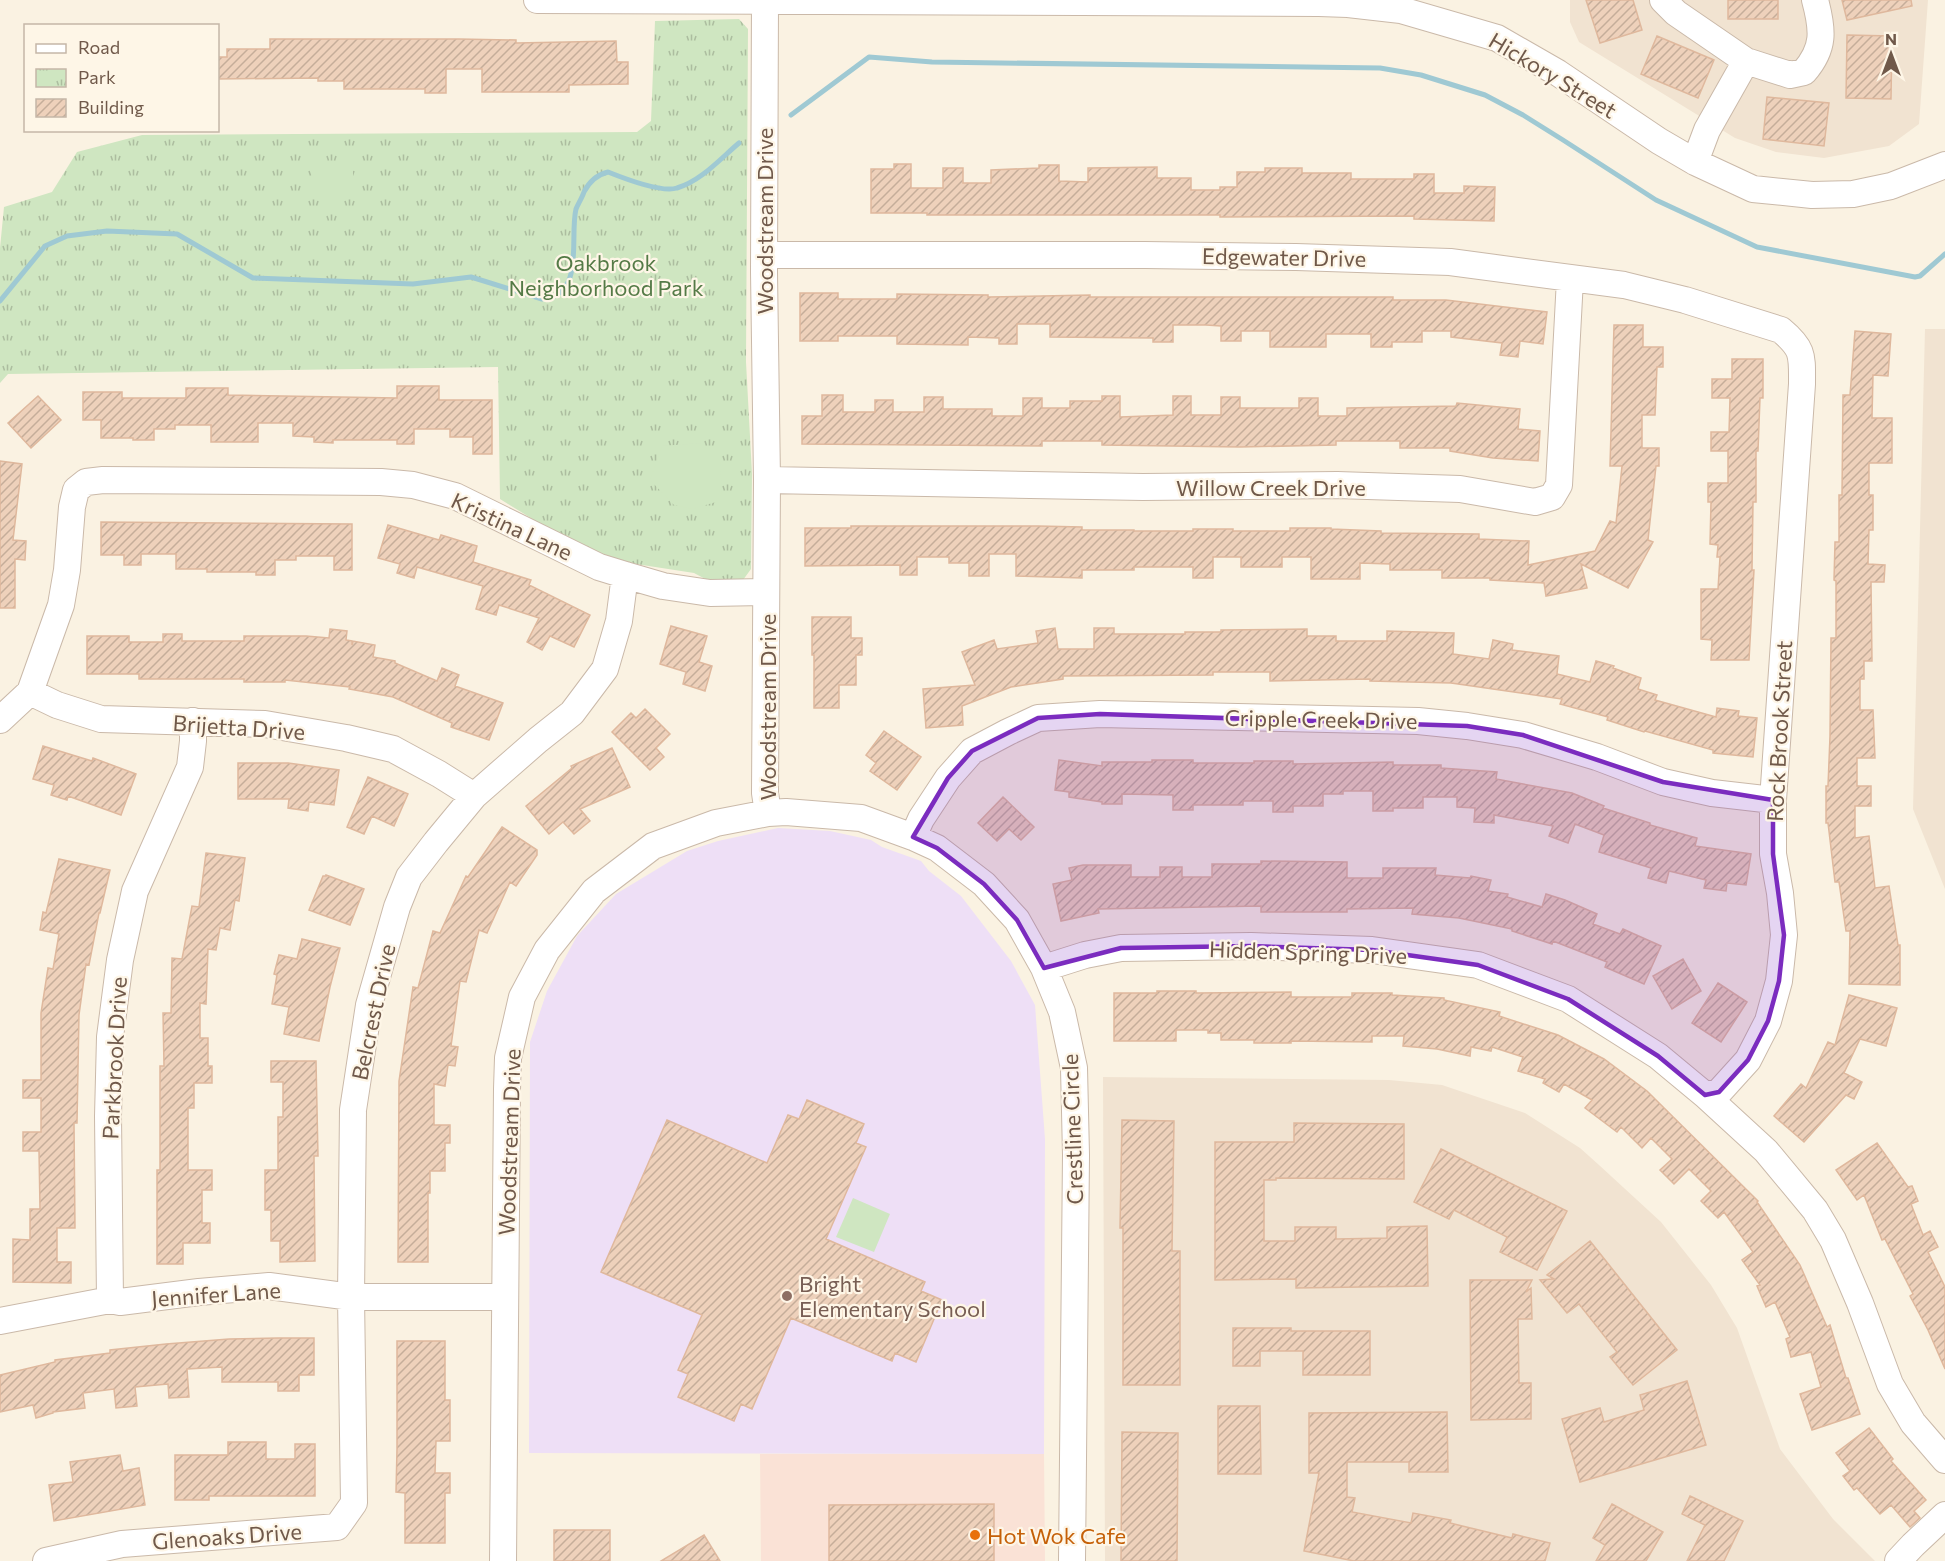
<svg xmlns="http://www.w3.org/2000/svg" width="1945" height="1561" viewBox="0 0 1945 1561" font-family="Commissioner,sans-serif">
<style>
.residential{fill:#f1e3d1}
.commercial{fill:#fae2d6}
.education{fill:#eedff6}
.park{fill:url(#park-tufts)}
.pitch{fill:#cfe6c1}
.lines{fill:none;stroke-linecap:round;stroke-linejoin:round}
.stream{stroke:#9fc9d3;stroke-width:5}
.building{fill:url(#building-hatch);stroke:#dfb89d;stroke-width:1.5}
.minor-casing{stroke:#cab9a9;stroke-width:28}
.minor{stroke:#fff;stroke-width:26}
.marked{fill:#7b2cbf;fill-opacity:0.2;stroke:#7b2cbf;stroke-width:4.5;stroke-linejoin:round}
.education-dot{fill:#8d6e63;stroke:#fef6e7;stroke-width:2}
.food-dot{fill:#e8710a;stroke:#fef6e7;stroke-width:2}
.labels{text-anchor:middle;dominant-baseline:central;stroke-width:4.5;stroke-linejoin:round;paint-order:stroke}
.street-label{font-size:22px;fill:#70594a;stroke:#fef6e7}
.park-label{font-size:22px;fill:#547a46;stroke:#fef6e7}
.education-label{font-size:22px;fill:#785e54;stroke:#fef6e7;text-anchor:start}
.food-label{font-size:22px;fill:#c56008;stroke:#fef6e7;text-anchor:start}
</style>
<defs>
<pattern id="park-tufts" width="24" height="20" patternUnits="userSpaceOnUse" patternTransform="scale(1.5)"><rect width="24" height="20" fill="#cfe6c1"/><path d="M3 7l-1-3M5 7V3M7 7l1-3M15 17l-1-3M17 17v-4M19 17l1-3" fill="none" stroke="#acbd9f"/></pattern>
<pattern id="building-hatch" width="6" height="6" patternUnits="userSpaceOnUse" patternTransform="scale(1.5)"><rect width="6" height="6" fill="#eed1bb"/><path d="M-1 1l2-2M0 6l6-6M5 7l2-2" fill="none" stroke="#c5ad9a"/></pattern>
</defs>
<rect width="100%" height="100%" fill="#faf2e2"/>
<path class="residential" d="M1570,0H1928L1919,124L1889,146L1824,158L1776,152L1735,138L1579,42L1570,22Z
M1925,329H1945V889L1913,809Z
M1103,1077L1389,1080L1442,1085L1525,1113L1580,1148L1599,1165L1661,1222L1711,1285L1737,1328L1780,1449L1833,1519L1875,1561H1105Z"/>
<path class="commercial" d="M760,1454H1044L1045,1561H761Z"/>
<path class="education" d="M778,828L830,831L871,840L882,847L921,861L929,871L961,896L1011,961L1035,1005L1045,1139L1044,1454L529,1453L530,1042L547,991L577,936L616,894L687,851L718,841Z"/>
<path class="park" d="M739,19L748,29L746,362L752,474L751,569L743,580L711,582L694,573L623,562L607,565L500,499L498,367L8,374L0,383V248L4,207L52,192L77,152L142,135L637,132L651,121L655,21Z"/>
<path class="pitch" d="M312,162H353V194H312Z
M701,443L720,462L722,493L716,502L692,509L674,505L650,480L662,446Z
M853,1198L890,1214L874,1252L836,1237Z"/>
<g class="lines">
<path class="stream" d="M791,115L869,57L932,62L1380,68L1421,75L1485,95L1523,115L1563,140L1656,200L1757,247L1915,277L1920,276L1945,254
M0,301L45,246L67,236L107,231L177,234L253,278L413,284L471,277L542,299C586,296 569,237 576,209C578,204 582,198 584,192C589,182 596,175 608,172C623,178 662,193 677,188C701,181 720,159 739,143"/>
</g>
<path class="building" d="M1586,0H1633L1642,30L1600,43Z
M1728,0H1778V19H1728Z
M1842,0H1911L1912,6L1847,20Z
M1847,35L1892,36L1891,99L1846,98Z
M1657,36L1714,60L1698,98L1641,74Z
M270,39H459L516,40V43L616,41L617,62H628V84L569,85V92H482V69H446V93H425V89H344V81H318V78L218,79V57H227V49H270Z
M1767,97L1829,103L1824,146L1763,139Z
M894,164H911V188H943V168H963V183H991V170L1039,168V165H1059V181L1088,182V168L1157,167V178H1191V190H1220V187H1237V172H1265V168H1302V173H1351V179H1414V174H1434V193H1464V186L1495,187L1494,221L1414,219V216L1220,217V215H927V213H871V169H894Z
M800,293H838V299H897V294L988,295V297L1090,295V297H1393V300H1446L1547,312L1543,344L1520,341L1518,357L1500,355L1502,343L1451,337V331H1422V342H1392V347H1371V334H1326V347H1270V331H1241V341H1221V326L1206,325H1173V342H1153V338L1050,337V324H1017V344H999V338L968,337V345L897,344V336H838V341H800Z
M1614,325H1643V347H1663V367H1657L1655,415H1642V448H1659V466H1656L1648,540L1653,542L1628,588L1581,564L1587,588L1546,596L1544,583L1490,580V578H1442V570H1390V564L1360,563V579H1311V557H1282V567H1241V557H1213V578H1193V567H1134V570H1082V578L1016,576V554H989V576H969V563H949V557H917V575H900V565L805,566V528H851V526H1038L1082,527V530H1134V531H1193V529H1233V531H1290V528H1331V529L1381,531V533L1479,534V539L1529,541L1528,565L1595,551L1610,521L1616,523L1622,466H1610Z
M1855,331L1891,334L1888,376L1873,375L1872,418H1892V463H1869V495H1873V530H1869L1868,564L1885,565L1884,582H1871L1872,661H1864V679H1860V710H1873L1875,758H1857V786H1871V806H1855V838L1869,836L1875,888L1889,886L1898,945H1900V985L1849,984L1850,931H1846L1839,882H1835L1828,823H1826V786H1828L1830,736L1831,638H1836V581L1834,580L1835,542H1839V495H1842L1843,395H1850Z
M1732,359H1763V398H1760L1758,451H1756V502H1753L1752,570H1754L1749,660H1711L1712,640L1701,639V589H1718L1720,557H1717L1718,545L1710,544L1711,502H1708V483H1728V451H1711V432H1729L1730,398H1712V379H1732Z
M397,386H439V400H492V454H473V437H450V429H414V444H397V440H333V443L314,442V437L293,436V423H258V442H211V425H175V429H154V440H133V438H101V420H83V392H122V398H186V388H228V395L397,398Z
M822,395H843V412H875V400H893V412H924V397H943V409H992V416H1023V398H1042V408H1070V401H1102V396H1120V417L1173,415V396H1191V415H1221V397H1240V408H1299V398H1318V416H1347V408L1456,406L1457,403L1520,409L1518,429L1540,431L1538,461L1493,458L1450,451V448H1400V441H1336V445L1240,447L1102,445V441H1042V446L802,444V416H822Z
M38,396L61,420L31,448L8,423Z
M0,461L22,464L13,540L26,541L25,560L15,559V608H0Z
M101,522L352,524V570H334V556H296V560H275V575H256V572H207V569H176V554H141V565H124V555H101Z
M388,525L439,540L441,535L477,546L473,562L531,580L529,585L590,615L574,647L550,636L542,650L527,642L539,618L499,605L496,615L476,609L483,586L417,567L414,578L397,573L400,564L378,558Z
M812,617H851V638H862V655H856V685H839V708H814V655H812Z
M671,626L707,636L699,662L712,666L705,691L683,684L686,672L660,664Z
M1055,628L1058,649H1094V628H1114V634H1185V632H1221V630L1307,629V636H1336V641H1387V631L1454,633L1453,654L1489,659L1493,640L1513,644L1512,650L1559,656L1557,674L1590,682L1596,661L1614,666L1613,668L1641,678L1638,689L1657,695L1655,700L1716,717L1717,708L1739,711L1738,716L1757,718L1753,757L1713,753V750L1645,731L1644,732L1607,720L1608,717L1560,704L1562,699L1451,683L1370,681V679L1270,681V672H1213V675L1063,676V679L1011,687L962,706L963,725L926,728L923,689L975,685L962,652L994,640L997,649L1038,643L1036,631Z
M330,629L347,631L346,640L352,641V645L353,641L375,645L373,657L395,661V663L437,681L442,668L459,675L455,686L503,703L489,740L451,727L452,723L393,697L349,689L350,687L285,680V682H244V679H139V674H87V636H129V642H163V634H182V641H244V636H306L329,638Z
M645,709L670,734L656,748L664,757L650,770L612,732L631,713L636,718Z
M884,731L921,757L897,790L870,771L876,763L866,755Z
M43,746L92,761L93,758L136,774L121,815L68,796L67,800L51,795L54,785L33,779Z
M612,748L630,787L580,809L590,821L574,834L563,822L549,834L526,806L572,768L571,766Z
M1059,760L1102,766V762H1152V760H1193V763H1254V761H1293V764L1393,762V765H1441V768L1497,772L1496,779L1572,793L1604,806L1603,808L1650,823V825L1697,838L1695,846L1751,854L1746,885L1727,883L1726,891L1704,888L1706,880L1669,871L1666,883L1648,878L1651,868L1599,852L1604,835L1575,824L1568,843L1549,836L1553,826L1494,815V823L1474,822L1475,808L1457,807V797H1423V808H1393V811H1373V791H1343V794H1323V806H1293V812H1273V801H1243V805H1193V810H1173V795L1122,794V804H1102V802L1069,797V792L1055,790Z
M238,763H288L339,770L334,805L309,802L308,811L288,808L289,799H238Z
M368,777L408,794L394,826L372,816L364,834L347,827Z
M1003,797L1034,827L1021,840L1009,829L997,841L978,823Z
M502,827L537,850V855L516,886L510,882L487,933L479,930L466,982L460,981L451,1046L458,1047L455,1066L448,1065L445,1086L434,1084V1125H450V1143H445V1171H430V1193H428V1262H398L399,1081L413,987L418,988L433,931L440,933L466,876L468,877Z
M206,853L245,858L239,901L235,900L230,930L220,928L216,950L208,949L206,1004L200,1003V1038H208V1066H212V1083H194V1108H188V1170H212V1190H202V1223H210V1243H183V1264H157V1170H160V1066H164L163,1013H171L172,958L182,959L192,906L199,907Z
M59,859L110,870L100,913H99L89,965L86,964L79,1015L77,1123H74L75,1228H57V1262H71V1283L13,1282V1239L30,1240V1209H40L39,1151H23V1132H41V1098H23V1080H41V1013L48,968L53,969L59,934L40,930L43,912L46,913Z
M1261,861L1347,862V878H1383V868H1436L1435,875L1470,878L1471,876L1491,880L1488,891L1508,894L1507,897L1542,907L1546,894L1565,900L1597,914L1593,924L1620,934L1623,929L1661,946L1644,984L1605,967L1607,962L1553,941L1552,944L1512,931V929L1459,918L1412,914L1413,908L1347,909V912H1261V906L1098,909L1099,913L1061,921L1053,884L1072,880L1069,868L1083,865H1131V877H1160V867H1182V877H1212V864H1261Z
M326,875L364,889L350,925L309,910L323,876H326Z
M302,939L340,948L330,987L319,1041L284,1034L289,1007L272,1004L277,975L274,974L279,955L297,959Z
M1683,959L1701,991L1672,1009L1653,976Z
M1718,983L1747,1002L1721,1042L1692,1023Z
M1157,991H1196V993L1291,992V997H1352V993H1392V995L1444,998V1000L1500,1012L1499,1016L1558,1035L1604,1059L1647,1091L1758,1201L1757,1202L1800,1265L1827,1327L1830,1325L1846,1378H1848L1860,1414L1812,1430L1800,1394L1821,1387L1811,1352L1791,1357L1786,1339L1790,1337L1775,1302L1766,1307L1757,1286L1760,1285L1742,1260L1753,1252L1724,1212L1718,1218L1701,1201L1711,1191L1689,1169L1674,1184L1660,1170L1672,1159L1651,1138L1642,1148L1621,1127L1617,1132L1585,1108L1592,1100L1564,1084L1559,1092L1543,1083L1545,1079L1518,1071L1523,1057L1492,1047L1491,1051L1471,1047L1470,1056L1437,1049L1403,1046L1404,1036H1372V1042L1291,1041V1043H1254V1040H1221V1033H1208V1030H1176V1041H1114V993H1157Z
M1849,995L1897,1008L1886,1046L1860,1039L1844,1073L1862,1082L1854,1099L1846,1095L1804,1142L1774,1116L1801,1084L1806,1088L1828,1042L1835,1045Z
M271,1061H316L318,1156H314L315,1261L280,1262V1241H271V1210H265V1170H278V1117H283V1082H271Z
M807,1100L864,1124L856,1143L866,1147L826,1239L925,1282L921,1291L942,1300L916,1362L895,1353L892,1361L791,1318L752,1409L741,1404L734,1421L678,1397L688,1374L678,1370L702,1315L601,1272L667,1120L767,1163L788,1115L799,1119Z
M1122,1120L1174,1121L1172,1251H1180V1385H1123V1228H1120Z
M1294,1123L1404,1124V1179L1276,1178V1180H1264V1241H1295V1227H1336V1239L1387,1238V1227L1427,1226L1428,1286L1296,1288V1279L1215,1280V1142H1294Z
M1877,1143L1908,1187L1912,1186L1918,1201L1911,1204L1923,1235L1930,1231L1938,1247L1928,1252L1945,1287V1369L1928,1330L1910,1296L1913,1294L1885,1239L1882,1240L1864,1195L1857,1200L1836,1170Z
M1441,1149L1567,1211L1537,1270L1500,1252L1507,1237L1454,1210L1449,1219L1414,1202Z
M1590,1241L1677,1350L1633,1385L1610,1357L1617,1352L1579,1304L1567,1313L1540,1280L1554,1279L1547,1275Z
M1470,1280H1532L1526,1292L1531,1288L1532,1319H1518L1519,1383H1531V1419L1471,1420Z
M1233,1328H1291V1331H1370V1375H1303V1351H1260V1366H1233Z
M278,1338H314V1375H299V1391H278V1382H222V1367L187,1369L189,1397L169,1398L168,1384L135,1387L137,1406L116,1408L114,1389L83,1393L85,1408L53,1412V1413L36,1418L33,1405L0,1412V1375L55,1362V1360L110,1353V1350L166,1344L229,1339Z
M397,1341H445V1400H450V1441H436L435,1473H450V1493H445V1543H405V1493L396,1492L397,1449Z
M1687,1381L1706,1445L1580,1482L1562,1419L1600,1408L1604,1422L1644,1410L1640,1395Z
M1218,1406H1260L1261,1474H1218Z
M1447,1412L1448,1472H1409V1462H1347V1497L1355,1498L1352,1512L1411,1523L1413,1513L1451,1520L1450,1523L1512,1538L1513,1534L1550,1543L1545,1561H1354L1304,1551L1319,1473H1309V1413Z
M1869,1428L1893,1459L1891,1461L1926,1500L1914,1511L1920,1518L1910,1527L1891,1505L1880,1514L1857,1488L1854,1490L1843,1476L1850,1471L1836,1453Z
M1122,1432L1178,1433L1177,1561H1121Z
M228,1442H266V1459H295V1444H315V1496H209V1500H175V1455H228Z
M120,1455L123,1471L139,1468L145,1505L54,1521L49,1485L73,1482L70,1462Z
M1690,1496L1743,1521L1724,1561H1687L1705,1525L1682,1514Z
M994,1504V1561H829V1505Z
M1612,1504L1663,1532L1646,1561H1596L1605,1545L1593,1538Z
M554,1530H610V1561H554Z
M704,1535L720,1561H661Z"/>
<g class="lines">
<g class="minor-casing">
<path id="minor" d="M537,0L1319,3L1348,4L1401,10L1497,38L1558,73L1659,141L1695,162L1753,189L1812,195L1853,194L1891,186L1945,165
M765,0L764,272L767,480L765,793L768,813
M1663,0L1676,13L1746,61L1790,75L1804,72C1825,48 1823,30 1815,0
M1695,162L1707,130L1746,61
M764,255H1145L1296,257L1450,262L1624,285L1685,300L1781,330C1804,349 1802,356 1802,384L1773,800V854L1780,893L1784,935L1779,981L1768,1021L1748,1060L1719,1092L1705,1095
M767,480L1143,487L1337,485L1460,489L1535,502L1552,497L1559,485L1570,279
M30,692L57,705L101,719L265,724L346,738L393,749L439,774L474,796
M0,720L30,692L61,605L67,570L72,507L76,490L86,482L103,480L381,482L413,485L455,496L599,567L625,575L663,586L710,593L766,592
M913,837L921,819L948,778L972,751L1008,732L1038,718L1100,714L1418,721L1467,726L1523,735L1597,757L1663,782L1712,793L1773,800
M1044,968L1085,955L1121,948L1251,946L1372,950L1478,965L1568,999L1658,1056L1705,1095L1766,1151L1815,1210L1833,1240L1860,1303L1890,1384L1913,1423L1945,1460
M110,1300L108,1116L110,1037L120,960L135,891L190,767L193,741V721
M0,1321L110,1300L120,1302L199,1292L269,1286L351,1297H505
M46,1561L122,1544L337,1527L354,1503L351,1297L353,1110L369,1005L397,907L409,877L436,842L474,796L538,740L572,713L605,669L619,621L625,575
M503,1561L507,1089L508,1058L522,997L547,950L594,891L653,846L716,823L768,813L786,812L861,818L913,837L937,848L984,884L1017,920L1044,968L1062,1012L1074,1068L1076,1155L1072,1561
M1898,1561L1913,1545L1945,1515"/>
</g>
<use href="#minor" class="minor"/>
</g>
<path class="marked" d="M1100,714L1467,726L1523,735L1663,782L1773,800V854L1784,935L1779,981L1768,1021L1748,1060L1719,1092L1705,1095L1658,1056L1568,999L1478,965L1372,950L1251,946L1121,948L1044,968L1017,920L984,884L937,848L913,837L948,778L972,751L1038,718Z"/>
<circle class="education-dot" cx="787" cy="1296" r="6"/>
<circle class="food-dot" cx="975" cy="1535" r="6"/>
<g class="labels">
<g class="street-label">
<text transform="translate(1553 75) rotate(31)">Hickory Street</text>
<text transform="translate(764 221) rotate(-90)">Woodstream Drive</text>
<text transform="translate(1284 257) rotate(1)">Edgewater Drive</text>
<text x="1271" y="487">Willow Creek Drive</text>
<text transform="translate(512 526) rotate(25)">Kristina Lane</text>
<text transform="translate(767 707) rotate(-90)">Woodstream Drive</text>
<text transform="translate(1321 719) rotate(1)">Cripple Creek Drive</text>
<text transform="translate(239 727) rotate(4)">Brijetta Drive</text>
<text transform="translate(1779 731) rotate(-87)">Rock Brook Street</text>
<text transform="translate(1308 952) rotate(2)">Hidden Spring Drive</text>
<text transform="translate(373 1012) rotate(-78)">Belcrest Drive</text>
<text transform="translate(114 1058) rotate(-87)">Parkbrook Drive</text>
<text transform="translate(1072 1129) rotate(-92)">Crestline Circle</text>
<text transform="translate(509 1142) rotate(-88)">Woodstream Drive</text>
<text transform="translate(216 1294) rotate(-4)">Jennifer Lane</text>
<text transform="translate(227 1536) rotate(-4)">Glenoaks Drive</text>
</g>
<g class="park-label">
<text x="606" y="262">Oakbrook<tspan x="606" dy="25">Neighborhood Park</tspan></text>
</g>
<g class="education-label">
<text x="799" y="1283">Bright<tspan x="799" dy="25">Elementary School</tspan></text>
</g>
<g class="food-label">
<text x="987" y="1535">Hot Wok Cafe</text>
</g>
</g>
<rect x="24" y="24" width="195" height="108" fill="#fef6e7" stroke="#c5b7a8" stroke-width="1.5"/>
<rect x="36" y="44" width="30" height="9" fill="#ffffff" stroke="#c5b7a8" stroke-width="1.5"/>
<text x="78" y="54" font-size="18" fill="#70594a">Road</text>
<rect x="36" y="69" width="30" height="18" fill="url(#park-tufts)" stroke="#c5b7a8" stroke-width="1.5"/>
<text x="78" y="84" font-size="18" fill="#70594a">Park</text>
<rect x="36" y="99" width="30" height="18" fill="url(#building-hatch)" stroke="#c5b7a8" stroke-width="1.5"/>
<text x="78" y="114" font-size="18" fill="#70594a">Building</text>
<g transform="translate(1891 54)" stroke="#fef6e7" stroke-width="4.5" paint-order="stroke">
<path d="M0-4.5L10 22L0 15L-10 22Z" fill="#70594a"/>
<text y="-9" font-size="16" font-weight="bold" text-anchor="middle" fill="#70594a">N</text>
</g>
</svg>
